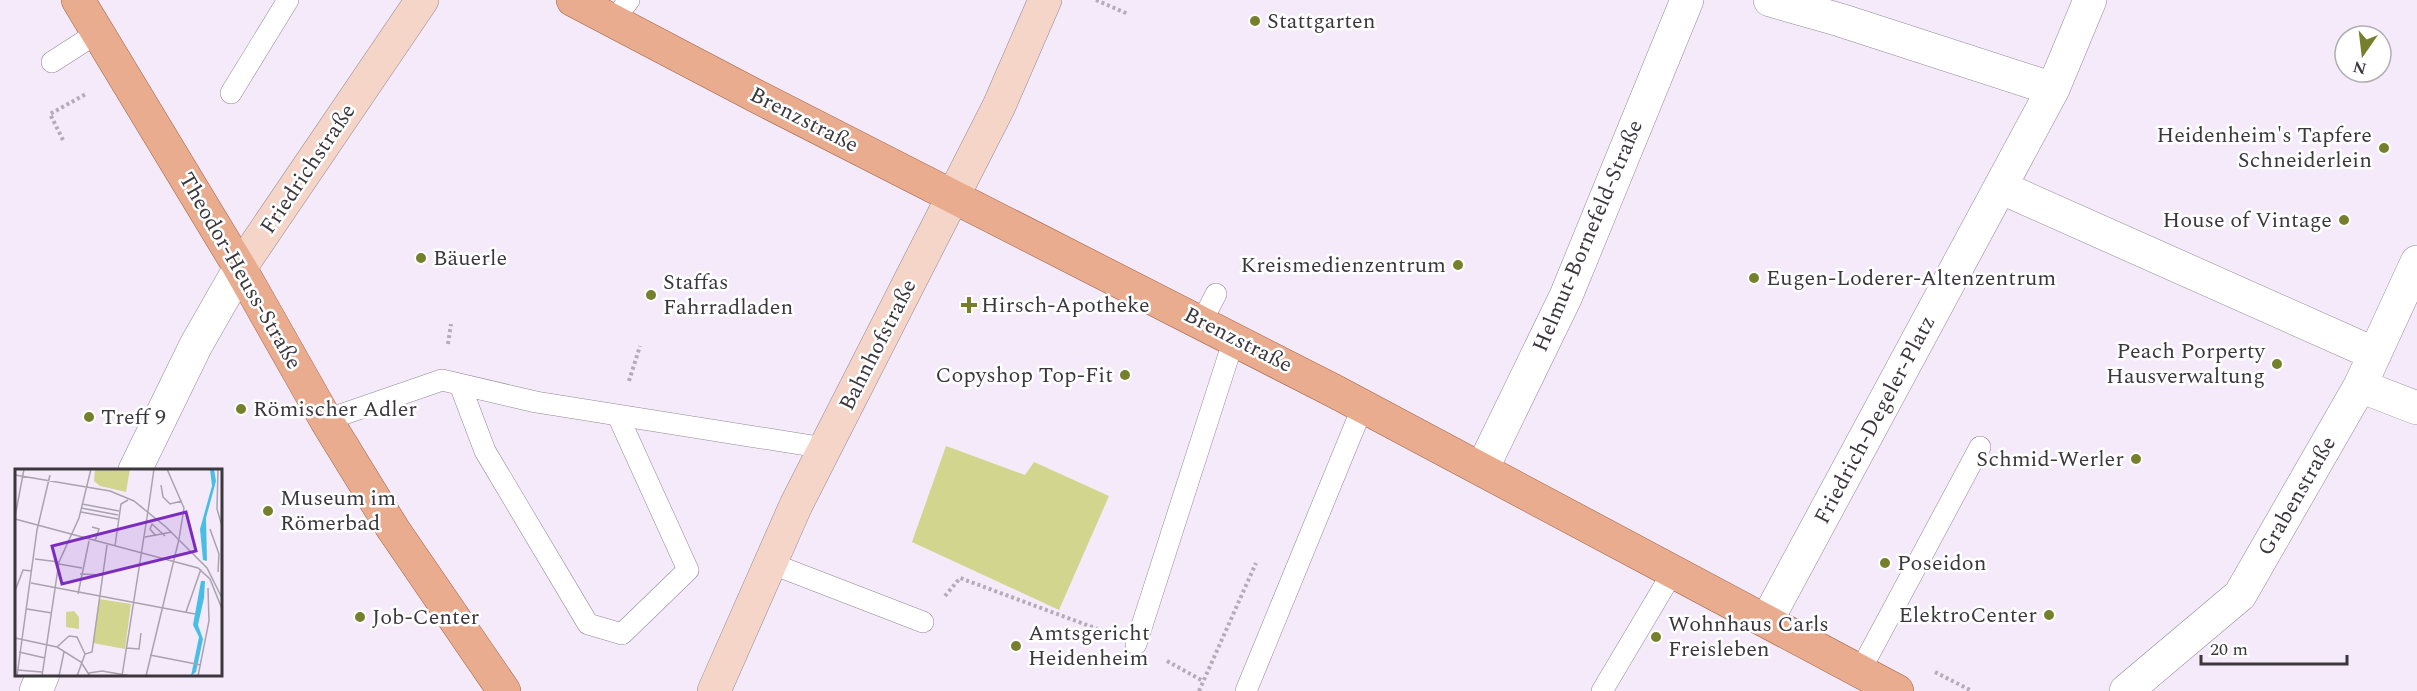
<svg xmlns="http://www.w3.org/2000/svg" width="2417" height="691" viewBox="0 0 2417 691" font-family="Spectral,serif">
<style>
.green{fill:#d1d58d}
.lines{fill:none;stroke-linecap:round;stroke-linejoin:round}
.lane-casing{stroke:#928896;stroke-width:22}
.street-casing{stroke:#928896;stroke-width:34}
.secondary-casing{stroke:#928896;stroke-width:34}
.primary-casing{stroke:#a35f41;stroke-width:34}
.path{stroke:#b4acb8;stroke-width:4;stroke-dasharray:3 3;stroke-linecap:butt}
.lane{stroke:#fff;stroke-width:21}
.street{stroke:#fff;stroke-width:33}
.secondary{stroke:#f4d5c7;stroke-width:33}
.primary{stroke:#e9ac8e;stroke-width:33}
.poi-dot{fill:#76802c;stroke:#fff;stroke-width:2}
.labels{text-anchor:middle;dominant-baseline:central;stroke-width:5;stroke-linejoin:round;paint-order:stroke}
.poi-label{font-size:22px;fill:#3b373d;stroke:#fff;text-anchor:start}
.street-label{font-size:22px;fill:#3b373d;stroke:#fff}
.inset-road{fill:none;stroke:#aaa2ae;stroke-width:1.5}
.view{fill:#7b2cbf;fill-opacity:0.15;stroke:#7b2cbf;stroke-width:3}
.inset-edge{fill:none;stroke:#3b373d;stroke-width:3}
</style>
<rect width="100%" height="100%" fill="#f4eaf9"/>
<path class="green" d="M946,446L1025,475L1034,462L1109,496L1059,610L912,542Z"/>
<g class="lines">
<g class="lane-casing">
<path id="lane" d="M613,21L629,0
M52,62L97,33
M231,93L288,0
M1202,321L1216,294
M460,385L485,451L588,624L622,634L688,570L618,416
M326,420L442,380L536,402L825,448
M770,563L923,622
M1136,644L1234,339
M1860,671L1980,447
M1246,691L1363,406
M1602,691L1674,570"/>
</g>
<g class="street-casing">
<path id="street" d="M1770,0L1840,20L2053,89
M2000,187L2375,354
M2360,386L2417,408
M1482,469L1566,296L1687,0
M135,470L196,345L240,268
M1767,620L2053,89L2090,0
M36,691L43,674
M2126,691L2240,595L2360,386L2417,262"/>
</g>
<g class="secondary-casing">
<path id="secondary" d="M240,268L422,0
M714,691L796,505L999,106L1045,0"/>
</g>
<g class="primary-casing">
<path id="primary" d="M78,0L240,268L326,420L393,529L504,691
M573,0L754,95L1336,392L1897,691"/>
</g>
<path class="path" d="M1096,0L1128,14
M63,140L50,114L86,94
M448,344L451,324
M629,381L640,346
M945,596L960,578L1103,631
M1167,661L1203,681
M1935,672L1972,691
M1199,691L1256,563"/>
<use href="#lane" class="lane"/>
<use href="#street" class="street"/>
<use href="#secondary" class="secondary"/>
<use href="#primary" class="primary"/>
</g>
<g class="poi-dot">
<circle cx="1255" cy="21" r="6"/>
<circle cx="2384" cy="148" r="6"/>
<circle cx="2344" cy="220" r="6"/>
<circle cx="421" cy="258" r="6"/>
<circle cx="1458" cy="265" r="6"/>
<circle cx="1754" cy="278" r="6"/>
<circle cx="651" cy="295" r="6"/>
<path d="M966 296h6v6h6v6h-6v6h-6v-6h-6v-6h6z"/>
<circle cx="2277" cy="364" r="6"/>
<circle cx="1125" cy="375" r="6"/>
<circle cx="241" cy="409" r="6"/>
<circle cx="89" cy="417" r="6"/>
<circle cx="2136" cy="459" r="6"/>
<circle cx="268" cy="511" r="6"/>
<circle cx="1885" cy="563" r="6"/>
<circle cx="2049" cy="615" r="6"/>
<circle cx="360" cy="617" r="6"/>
<circle cx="1656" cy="637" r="6"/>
<circle cx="1016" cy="646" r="6"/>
</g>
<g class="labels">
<g class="poi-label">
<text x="1267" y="21">Stattgarten</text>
<text x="2372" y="135" text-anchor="end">Heidenheim's Tapfere<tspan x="2372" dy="25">Schneiderlein</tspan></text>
<text x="2332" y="220" text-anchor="end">House of Vintage</text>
<text x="433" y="258">Bäuerle</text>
<text x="1446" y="265" text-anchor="end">Kreismedienzentrum</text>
<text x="1766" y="278">Eugen-Loderer-Altenzentrum</text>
<text x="663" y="282">Staffas<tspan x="663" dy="25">Fahrradladen</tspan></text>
<text x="981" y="305">Hirsch-Apotheke</text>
<text x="2265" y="351" text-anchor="end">Peach Porperty<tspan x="2265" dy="25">Hausverwaltung</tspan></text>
<text x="1113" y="375" text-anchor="end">Copyshop Top-Fit</text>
<text x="253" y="409">Römischer Adler</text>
<text x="101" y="417">Treff 9</text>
<text x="2124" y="459" text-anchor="end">Schmid-Werler</text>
<text x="280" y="498">Museum im<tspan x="280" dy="25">Römerbad</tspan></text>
<text x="1897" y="563">Poseidon</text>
<text x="2037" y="615" text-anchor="end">ElektroCenter</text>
<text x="372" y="617">Job-Center</text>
<text x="1668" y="624">Wohnhaus Carls<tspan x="1668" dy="25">Freisleben</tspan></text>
<text x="1028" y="633">Amtsgericht<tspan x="1028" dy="25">Heidenheim</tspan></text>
</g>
<g class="street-label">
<text transform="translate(804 120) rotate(27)">Brenzstraße</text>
<text transform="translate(308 169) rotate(-56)">Friedrichstraße</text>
<text transform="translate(1588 236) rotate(-67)">Helmut-Bornefeld-Straße</text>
<text transform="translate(240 271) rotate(60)">Theodor-Heuss-Straße</text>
<text transform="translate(1238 340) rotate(27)">Brenzstraße</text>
<text transform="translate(878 345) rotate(-63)">Bahnhofstraße</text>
<text transform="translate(1875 420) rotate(-62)">Friedrich-Degeler-Platz</text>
<text transform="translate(2297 496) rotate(-60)">Grabenstraße</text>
</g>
</g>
<g transform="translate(15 469)">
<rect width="207" height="207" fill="#f4eaf9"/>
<path d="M80,0H115L111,23L85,17L79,12ZM84,130L116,135L110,180L78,174ZM59,142L64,148V160L51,158V143Z" fill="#d1d58d"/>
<path d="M195,0H199L201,12L191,49L192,92L188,91L185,60L197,17ZM186,112H190L189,129L183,156L188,170L181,203L176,207L184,168L178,156Z" fill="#49bee5"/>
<path class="inset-road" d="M152,0L169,39L164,70M203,0L202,40L207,57M0,6L95,22L119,32L151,58L192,99L207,129M146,16L148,28L155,35L167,32M67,35L104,42M66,39L103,46M133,42L139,0M66,43L103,50M0,48L9,0M0,50L183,99L195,110L207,140M77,58L84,60L80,72M195,60L204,85L203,103M141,67L135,60L137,55L150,67M130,68L157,63M100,77L106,35L113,31M20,90L44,93M44,95L67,99M65,105L87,106M16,114L180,145M0,122L8,101L17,102M63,125L74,72M12,140L37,144M171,143L186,100M0,169L42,178L66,193L75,207M42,178L54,167L62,168L70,185M111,179L124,180L126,164M4,183L30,189M135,186L186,196M2,201L27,203M74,204L87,202L116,207M2,207L22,61L35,6M27,207L44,93L64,49L76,0M44,207L49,183M62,207L70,185L77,183L92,76M107,207L133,42M131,207L164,70M183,207L194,152L193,119"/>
<path class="view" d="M171,43L181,82L47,115L37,77Z"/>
<rect width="207" height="207" class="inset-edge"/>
</g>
<g transform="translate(2363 54) rotate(194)"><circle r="28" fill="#ffffff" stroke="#b1afb1" stroke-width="1.5"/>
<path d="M0-4.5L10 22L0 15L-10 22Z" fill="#76802c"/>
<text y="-9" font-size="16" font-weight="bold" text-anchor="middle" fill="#3b373d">N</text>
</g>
<path d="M2201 655v9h146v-9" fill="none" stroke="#3b373d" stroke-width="3"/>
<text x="2210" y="655" font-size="18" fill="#3b373d" stroke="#ffffff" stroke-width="4.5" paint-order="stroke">20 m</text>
</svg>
